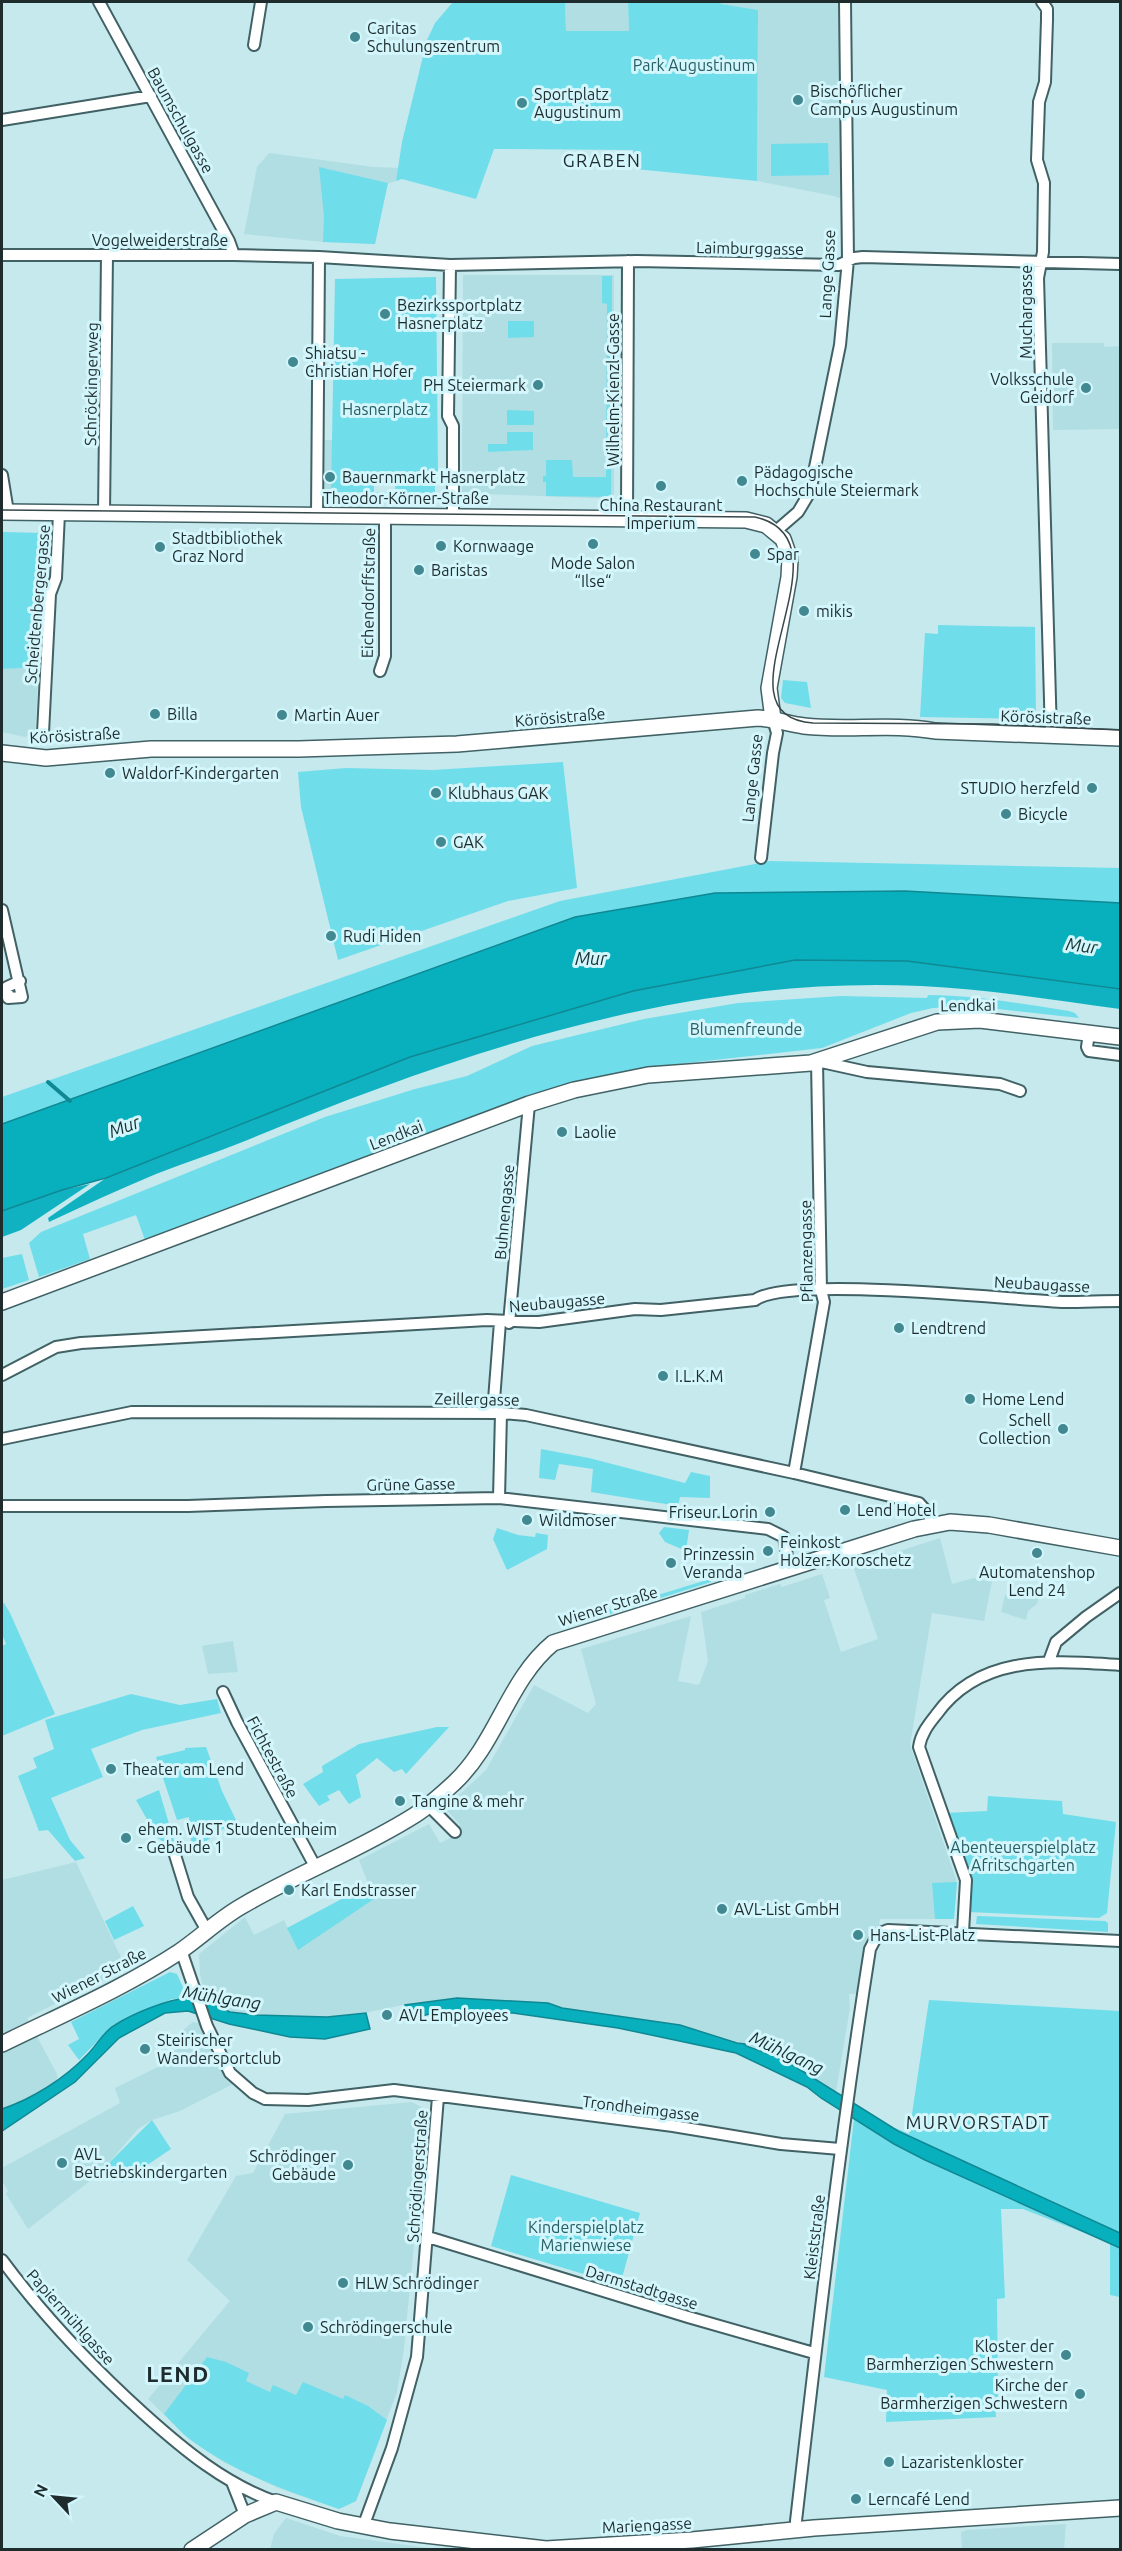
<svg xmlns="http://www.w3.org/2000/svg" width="1122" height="2551" viewBox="0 0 1122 2551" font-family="Ubuntu,sans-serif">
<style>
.built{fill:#b1dee3}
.green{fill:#70ddea;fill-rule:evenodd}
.forest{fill:#10b2c1}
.water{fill:#08b0be;stroke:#0f8893;stroke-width:1.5}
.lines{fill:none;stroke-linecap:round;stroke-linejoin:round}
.stream{stroke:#0f8893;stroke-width:4}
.street-casing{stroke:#416165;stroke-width:14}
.secondary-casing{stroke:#416165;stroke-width:18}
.street{stroke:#fff;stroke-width:10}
.secondary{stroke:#fff;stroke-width:15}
.tram{stroke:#37484b;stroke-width:1.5}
.poi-dot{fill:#418890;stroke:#d2f6fb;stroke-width:2}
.labels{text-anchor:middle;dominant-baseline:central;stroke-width:6;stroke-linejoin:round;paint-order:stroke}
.poi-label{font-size:16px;fill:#1e2c2e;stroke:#d2f6fb;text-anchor:start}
.park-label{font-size:16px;fill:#265e64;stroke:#d2f6fb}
.street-label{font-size:16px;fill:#1e2c2e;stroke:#d2f6fb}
.neighbourhood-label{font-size:18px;letter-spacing:1.5px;fill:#1e2c2e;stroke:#d2f6fb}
.water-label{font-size:18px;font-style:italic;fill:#193032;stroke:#d2f6fb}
.district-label{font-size:22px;font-weight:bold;letter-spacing:1.5px;fill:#1e2c2e;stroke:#d2f6fb}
</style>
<rect width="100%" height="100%" fill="#c5e9ed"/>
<path class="built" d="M565,2H628L629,31H566Z
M720,2H840L842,199L834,196L757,181L758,10L720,4Z
M269,153L374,167L399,168L396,181L387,184L375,244L323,242L244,234L257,167Z
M463,275H614V499L462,493Z
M1052,343H1104V347L1120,346V429L1053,430Z
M322,440H339V490H322Z
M20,667H39L35,733L25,737L2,732V669Z
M940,1538L952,1584L974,1578L992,1582L984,1621L932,1613L910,1745L957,1882L954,1919H880L879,1926L865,1943L856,1994H849L850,2008L836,2092L783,2059L741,2043L680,2025L562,2008L547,2003L457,1998L412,2003L346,2017H327L256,2015L230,2012L208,2001L205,1997L200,1974L199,1954L245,1917L254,1935L284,1920L298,1949L374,1899L359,1860L429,1824L440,1843L450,1838L460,1825L445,1808L486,1770L534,1685L588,1713L596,1704L581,1649L691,1616L678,1681L699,1685L708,1661L701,1612L745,1598V1595L780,1584L782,1587L822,1574L830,1598L824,1600L841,1652L878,1639L853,1566Z
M1011,1590L1039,1596L1037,1604L1028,1611L1026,1620L1001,1612L1005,1595L1009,1596Z
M233,1641L238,1672L208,1674L202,1646Z
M76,1862L126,1968L27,2018L57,2074L60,2093L2,2131V1880Z
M193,2022L202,2024L235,2083L180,2111L152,2120L138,2129L99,2174L28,2229L6,2194L8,2191L2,2181V2168L120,2103L115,2088L158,2067L162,2060L177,2049L170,2041Z
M412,2102L421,2107L426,2118L404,2349L397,2392L356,2501L339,2509L278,2488L225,2463L189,2439L148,2399L230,2301L187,2260L236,2176L253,2173L285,2114Z
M286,2518L340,2536L436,2549H270L274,2534Z
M1066,2524L1064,2549H962L961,2532L967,2530Z"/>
<path class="green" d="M453,2H565L566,31H629L628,2H720L721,4L758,10L757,181L635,169L633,150L494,149L476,199L402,179L396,181L402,142L427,40L435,23Z
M828,143L829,175L771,176V144Z
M319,167L388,183L375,244L323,242L324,216Z
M602,276H612L611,497L546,496V482H543V476H546V460H572L573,477H606L607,304L602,303Z
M436,277L438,473H435V493L331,492L335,279ZM374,472H386V478L396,479L395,492H374Z
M534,321V337L508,338V321Z
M507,410L534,411V425H507Z
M507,432H533V450L488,452V444H507Z
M2,532L46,533L39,667L2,669Z
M938,625L1035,627L1036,719L920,717L925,633L938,634Z
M783,680L807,682L811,708L785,703L781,698Z
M563,762L577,888L508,901L338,960L301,807L298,772L346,768L433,770Z
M770,861L1120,868V903L905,891L715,893L575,917L2,1124V1097L560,901Z
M928,995C975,995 1022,1004 1069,1011L1075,1013L1079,1018L972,1006L933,1008L911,1013L822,1048L651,1067L531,1094L145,1240L136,1215L83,1234L90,1259L39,1277L29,1243L41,1232L325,1117L415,1089L467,1076L532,1046L644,1019L738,1003L841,996L927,998Z
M22,1254L29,1280L2,1289V1258Z
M541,1449L589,1458L685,1483L691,1472L710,1476V1498L680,1497L678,1506L591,1492L593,1469L559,1464L555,1480L539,1478Z
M664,1527L689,1530L686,1551L665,1542L659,1533Z
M497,1528L518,1535L535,1537L536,1533L548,1535L547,1549L507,1570L493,1539Z
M710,1579L711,1582L610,1614L609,1610Z
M2,1603H4L10,1613L55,1714L2,1736V1646L6,1644L2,1634Z
M131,1694L180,1705L217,1699L221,1713L142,1730L91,1749L103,1777L51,1798L70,1840L85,1858L75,1861L48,1830L39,1831L18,1776L37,1768L33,1758L54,1749L45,1720Z
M437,1727H449L406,1774L402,1769L394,1772L377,1758L356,1775L361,1797L349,1804L339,1790L327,1796L330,1800L319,1806L303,1784L323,1772L322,1766L359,1744Z
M206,1747L222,1791L236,1820L192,1851L189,1817L177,1820L156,1757L185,1750V1748Z
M159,1790L175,1844L168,1846L157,1837L136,1800Z
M988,1796L1062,1801L1063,1814L1116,1822L1107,1913L1099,1918L969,1912L945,1813L987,1811Z
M957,1882L954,1919H935L932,1883Z
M368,1885L374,1899L298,1950L287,1928Z
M133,1906L144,1926L114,1940L105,1921Z
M977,1916L1105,1921L1108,1923V1932L976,1924Z
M170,1972L177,1974L188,1998L172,1999L113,2025L79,2060L68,2045L79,2039L71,2022Z
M929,2000L1120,2011V2297L1110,2295V2243L1023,2209H1001L1005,2298L997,2299L998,2397L995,2398L996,2417L886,2422L887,2390L824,2377L854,2119L898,2129L909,2134Z
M152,2120L171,2149L122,2182L109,2163Z
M511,2175L640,2213L620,2285L491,2246Z
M207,2357L226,2362L249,2373L246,2381L270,2392L273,2385L296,2395L303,2382L343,2399L345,2395L368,2406L387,2420L356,2501L339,2509C287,2491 235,2473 191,2440C181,2433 173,2423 164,2414Z"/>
<path class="forest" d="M795,960L907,961L1120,989V1009C1054,1000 987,989 921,986C686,975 459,1052 245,1141C216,1153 186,1162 156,1174C120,1189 85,1205 49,1222L48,1218L106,1178L409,1057L633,991Z
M90,1184L21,1230L2,1237V1211L62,1190Z"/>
<path class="water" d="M905,891L1120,903V989L907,961L795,960L633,991L410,1057L106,1178L62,1190L2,1211V1124L575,917L715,893Z
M188,1998L208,2001L230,2012L256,2015L327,2017L366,2013L370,2029L325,2039L290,2037L229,2024L188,2011L165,2013L119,2038L75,2082L2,2131V2109C32,2099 64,2079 87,2055C96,2046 104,2031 115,2025C132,2014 168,1999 188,1998Z
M457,1998L548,2003L562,2008L680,2025L737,2043L745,2044L746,2046L783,2059L898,2131L1120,2233V2248L925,2160L894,2144L821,2098L807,2087L736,2053L618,2028L513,2013L438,2012L409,2019L405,2005Z"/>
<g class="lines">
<path class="stream" d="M48,1082L70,1101"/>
<g class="street-casing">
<path id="street" d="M99,2L229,241L234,255
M1042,2L1047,9V20L1045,82L1039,102L1037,160L1044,183L1043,252L1038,278L1051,735
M254,45L261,2
M2,120L151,96
M2,255H234L319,257L450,265L637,261L839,265L854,258L863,257L1120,264
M450,265L448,416L453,426V516
M2,475L8,512
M104,513L107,255
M317,516L319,257
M627,518L628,261
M776,531L798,512L810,492L840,345L848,260L845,2
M380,671L385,656V515
M43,733L50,594L56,578L59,513
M761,858L773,753L777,733L773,719
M2,910L22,997L8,998L7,987L20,981
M1089,1033L1087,1047L1089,1051L1120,1055
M509,1323L529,1104
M2,1375L56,1347L81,1343L487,1320L539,1322L635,1309L661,1310L755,1300C789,1275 1012,1300 1065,1302C1084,1302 1102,1301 1120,1301
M493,1413L500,1322
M2,1439L132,1412L501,1413L526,1415L794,1473L919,1503L928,1513L933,1525
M794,1473L824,1302L821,1290L817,1061L867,1072L1000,1084L1020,1091
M499,1498L501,1413
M2,1506H188L326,1501L499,1498L768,1529L784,1537L789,1569
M1049,1661L1056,1642L1086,1617L1120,1593
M223,1692L237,1722L316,1868
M428,1805L455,1832
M175,1855L188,1897L206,1929
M963,1932L966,1880L919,1747C921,1734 928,1725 936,1715C980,1653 1053,1661 1120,1665
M181,1950L207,2026L230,2073L253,2093L265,2099L308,2100L394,2090L673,2126L781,2144L840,2149
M428,2237L688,2317L814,2353
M2,2260C45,2318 91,2366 144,2414C184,2450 225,2484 276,2502
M232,2482L245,2515
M363,2527L392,2448L417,2357L438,2097
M797,2530L796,2521C818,2330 840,2139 870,1949L878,1934L888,1930L1120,1941"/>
</g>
<g class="secondary-casing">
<path id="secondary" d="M2,512L746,520L766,525L783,539L790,559L789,577L769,688L773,719
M2,753L46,758L151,749H299L457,744L758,718C775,719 789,724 804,726C848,731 892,723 935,731L1120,738
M2,1302L529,1104L574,1090L648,1075L811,1063L937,1022L980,1020L1120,1037
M2,2044C61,2015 124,1988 179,1952C201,1937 219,1919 242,1906C298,1873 360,1850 415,1815C429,1806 442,1794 454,1783C497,1743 508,1680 553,1643L914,1529L950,1522L989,1525L1120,1548
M192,2550L245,2515L276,2502L338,2521L390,2531L546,2549L692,2540L814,2528L1120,2508"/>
</g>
<use href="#street" class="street"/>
<use href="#secondary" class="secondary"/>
<path class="tram" d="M2,510L755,517C859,540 706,716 813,723L992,724L1120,730"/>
</g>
<g class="poi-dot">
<circle cx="355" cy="37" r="6"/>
<circle cx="798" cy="100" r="6"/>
<circle cx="522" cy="103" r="6"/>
<circle cx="385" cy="314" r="6"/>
<circle cx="293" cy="362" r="6"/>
<circle cx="538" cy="385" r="6"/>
<circle cx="1086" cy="388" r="6"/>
<circle cx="330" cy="477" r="6"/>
<circle cx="742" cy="481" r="6"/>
<circle cx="661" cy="486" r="6"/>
<circle cx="593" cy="544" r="6"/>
<circle cx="441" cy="546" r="6"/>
<circle cx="160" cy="547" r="6"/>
<circle cx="755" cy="554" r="6"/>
<circle cx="419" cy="570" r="6"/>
<circle cx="804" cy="611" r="6"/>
<circle cx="155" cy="714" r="6"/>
<circle cx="282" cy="715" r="6"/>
<circle cx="110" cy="773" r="6"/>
<circle cx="1092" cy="788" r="6"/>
<circle cx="436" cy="793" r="6"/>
<circle cx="1006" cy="814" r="6"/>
<circle cx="441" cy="842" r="6"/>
<circle cx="331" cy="936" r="6"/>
<circle cx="562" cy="1132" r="6"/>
<circle cx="899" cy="1328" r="6"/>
<circle cx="663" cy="1376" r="6"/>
<circle cx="970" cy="1399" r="6"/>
<circle cx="1063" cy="1429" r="6"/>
<circle cx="845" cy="1510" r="6"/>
<circle cx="770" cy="1512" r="6"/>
<circle cx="527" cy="1520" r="6"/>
<circle cx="768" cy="1551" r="6"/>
<circle cx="1037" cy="1553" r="6"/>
<circle cx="671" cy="1563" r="6"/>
<circle cx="111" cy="1769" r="6"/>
<circle cx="400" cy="1801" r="6"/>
<circle cx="126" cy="1838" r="6"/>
<circle cx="289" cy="1890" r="6"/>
<circle cx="722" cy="1909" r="6"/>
<circle cx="858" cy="1935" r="6"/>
<circle cx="387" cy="2015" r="6"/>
<circle cx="145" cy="2049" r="6"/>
<circle cx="62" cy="2163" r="6"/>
<circle cx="348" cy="2165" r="6"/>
<circle cx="343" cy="2283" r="6"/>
<circle cx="308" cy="2327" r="6"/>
<circle cx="1066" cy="2355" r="6"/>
<circle cx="1080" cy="2394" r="6"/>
<circle cx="889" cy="2462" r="6"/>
<circle cx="856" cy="2499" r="6"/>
</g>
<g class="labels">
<g class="poi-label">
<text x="367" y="28">Caritas<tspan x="367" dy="18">Schulungszentrum</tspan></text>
<text x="810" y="91">Bischöflicher<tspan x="810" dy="18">Campus Augustinum</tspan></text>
<text x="534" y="94">Sportplatz<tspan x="534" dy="18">Augustinum</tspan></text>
<text x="397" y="305">Bezirkssportplatz<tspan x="397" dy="18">Hasnerplatz</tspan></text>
<text x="305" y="353">Shiatsu -<tspan x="305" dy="18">Christian Hofer</tspan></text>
<text x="1074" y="379" text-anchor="end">Volksschule<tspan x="1074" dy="18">Geidorf</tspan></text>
<text x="526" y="385" text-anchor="end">PH Steiermark</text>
<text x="754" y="472">Pädagogische<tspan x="754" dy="18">Hochschule Steiermark</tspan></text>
<text x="342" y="477">Bauernmarkt Hasnerplatz</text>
<text x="661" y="505" text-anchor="middle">China Restaurant<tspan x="661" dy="18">Imperium</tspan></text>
<text x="172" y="538">Stadtbibliothek<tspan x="172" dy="18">Graz Nord</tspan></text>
<text x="453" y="546">Kornwaage</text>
<text x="767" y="554">Spar</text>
<text x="593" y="563" text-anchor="middle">Mode Salon<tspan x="593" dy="18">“Ilse“</tspan></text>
<text x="431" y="570">Baristas</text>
<text x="816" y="611">mikis</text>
<text x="167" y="714">Billa</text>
<text x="294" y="715">Martin Auer</text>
<text x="122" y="773">Waldorf-Kindergarten</text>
<text x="1080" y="788" text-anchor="end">STUDIO herzfeld</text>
<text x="448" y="793">Klubhaus GAK</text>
<text x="1018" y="814">Bicycle</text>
<text x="453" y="842">GAK</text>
<text x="343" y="936">Rudi Hiden</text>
<text x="574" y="1132">Laolie</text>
<text x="911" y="1328">Lendtrend</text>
<text x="675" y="1376">I.L.K.M</text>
<text x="982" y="1399">Home Lend</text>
<text x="1051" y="1420" text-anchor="end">Schell<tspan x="1051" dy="18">Collection</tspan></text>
<text x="857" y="1510">Lend Hotel</text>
<text x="758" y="1512" text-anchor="end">Friseur Lorin</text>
<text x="539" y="1520">Wildmoser</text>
<text x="780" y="1542">Feinkost<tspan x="780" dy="18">Holzer-Koroschetz</tspan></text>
<text x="683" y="1554">Prinzessin<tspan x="683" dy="18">Veranda</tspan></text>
<text x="1037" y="1572" text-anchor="middle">Automatenshop<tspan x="1037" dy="18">Lend 24</tspan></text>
<text x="123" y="1769">Theater am Lend</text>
<text x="412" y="1801">Tangine &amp; mehr</text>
<text x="138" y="1829">ehem. WIST Studentenheim<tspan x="138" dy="18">- Gebäude 1</tspan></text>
<text x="301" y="1890">Karl Endstrasser</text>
<text x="734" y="1909">AVL-List GmbH</text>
<text x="870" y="1935">Hans-List-Platz</text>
<text x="399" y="2015">AVL Employees</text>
<text x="157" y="2040">Steirischer<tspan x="157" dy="18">Wandersportclub</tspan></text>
<text x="74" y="2154">AVL<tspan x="74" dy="18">Betriebskindergarten</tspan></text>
<text x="336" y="2156" text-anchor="end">Schrödinger<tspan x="336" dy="18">Gebäude</tspan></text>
<text x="355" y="2283">HLW Schrödinger</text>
<text x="320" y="2327">Schrödingerschule</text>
<text x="1054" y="2346" text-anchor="end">Kloster der<tspan x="1054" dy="18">Barmherzigen Schwestern</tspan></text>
<text x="1068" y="2385" text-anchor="end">Kirche der<tspan x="1068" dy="18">Barmherzigen Schwestern</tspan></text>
<text x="901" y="2462">Lazaristenkloster</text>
<text x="868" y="2499">Lerncafé Lend</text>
</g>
<g class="park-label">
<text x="694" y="65">Park Augustinum</text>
<text x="385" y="409">Hasnerplatz</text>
<text x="746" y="1029">Blumenfreunde</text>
<text x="1023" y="1847">Abenteuerspielplatz<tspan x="1023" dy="18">Afritschgarten</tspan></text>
<text x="586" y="2227">Kinderspielplatz<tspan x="586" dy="18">Marienwiese</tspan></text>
</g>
<g class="street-label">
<text transform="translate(181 120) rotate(61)">Baumschulgasse</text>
<text x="160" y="240">Vogelweiderstraße</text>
<text transform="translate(750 248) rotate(1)">Laimburggasse</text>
<text transform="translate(827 274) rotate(-87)">Lange Gasse</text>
<text transform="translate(1026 312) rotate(-90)">Muchargasse</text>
<text transform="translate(91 384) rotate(-89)">Schröckingerweg</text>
<text transform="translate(613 390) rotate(-90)">Wilhelm-Kienzl-Gasse</text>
<text x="406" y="498">Theodor-Körner-Straße</text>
<text transform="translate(368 593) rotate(-89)">Eichendorffstraße</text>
<text transform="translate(37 604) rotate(-85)">Scheidtenbergergasse</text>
<text transform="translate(560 717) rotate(-5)">Körösistraße</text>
<text transform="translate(1046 717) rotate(2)">Körösistraße</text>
<text transform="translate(75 735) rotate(-3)">Körösistraße</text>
<text transform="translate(752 778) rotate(-84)">Lange Gasse</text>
<text transform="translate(968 1005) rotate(-1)">Lendkai</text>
<text transform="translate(396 1135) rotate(-21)">Lendkai</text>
<text transform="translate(504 1212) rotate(-85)">Buhnengasse</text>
<text transform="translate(806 1251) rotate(-91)">Pflanzengasse</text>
<text transform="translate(1042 1284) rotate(3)">Neubaugasse</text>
<text transform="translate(557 1302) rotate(-5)">Neubaugasse</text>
<text transform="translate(477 1399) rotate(1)">Zeillergasse</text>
<text transform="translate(411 1484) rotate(-1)">Grüne Gasse</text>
<text transform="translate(608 1606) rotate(-17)">Wiener Straße</text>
<text transform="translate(273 1757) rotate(62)">Fichtestraße</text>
<text transform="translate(99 1975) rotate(-27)">Wiener Straße</text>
<text transform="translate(641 2108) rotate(7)">Trondheimgasse</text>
<text transform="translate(417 2176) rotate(-86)">Schrödingerstraße</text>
<text transform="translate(814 2237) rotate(-83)">Kleiststraße</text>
<text transform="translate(642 2287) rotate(17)">Darmstadtgasse</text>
<text transform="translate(71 2317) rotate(48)">Papiermühlgasse</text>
<text transform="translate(647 2525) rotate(-3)">Mariengasse</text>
</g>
<g class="neighbourhood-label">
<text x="602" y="160">GRABEN</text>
<text x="978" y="2122">MURVORSTADT</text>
</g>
<g class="water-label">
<text transform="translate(1082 945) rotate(7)">Mur</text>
<text x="591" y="958">Mur</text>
<text transform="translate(124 1126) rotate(-20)">Mur</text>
<text transform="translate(222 1997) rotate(9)">Mühlgang</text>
<text transform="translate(787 2052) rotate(25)">Mühlgang</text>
</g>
<g class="district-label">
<text x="178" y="2373">LEND</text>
</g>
</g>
<rect width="1122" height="2551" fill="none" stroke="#1e2c2e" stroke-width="6"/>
<g transform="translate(54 2497) rotate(296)" stroke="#d2f6fb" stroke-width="4.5" paint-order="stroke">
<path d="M0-4.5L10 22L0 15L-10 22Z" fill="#1e2c2e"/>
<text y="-9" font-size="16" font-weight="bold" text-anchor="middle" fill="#1e2c2e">N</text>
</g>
</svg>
